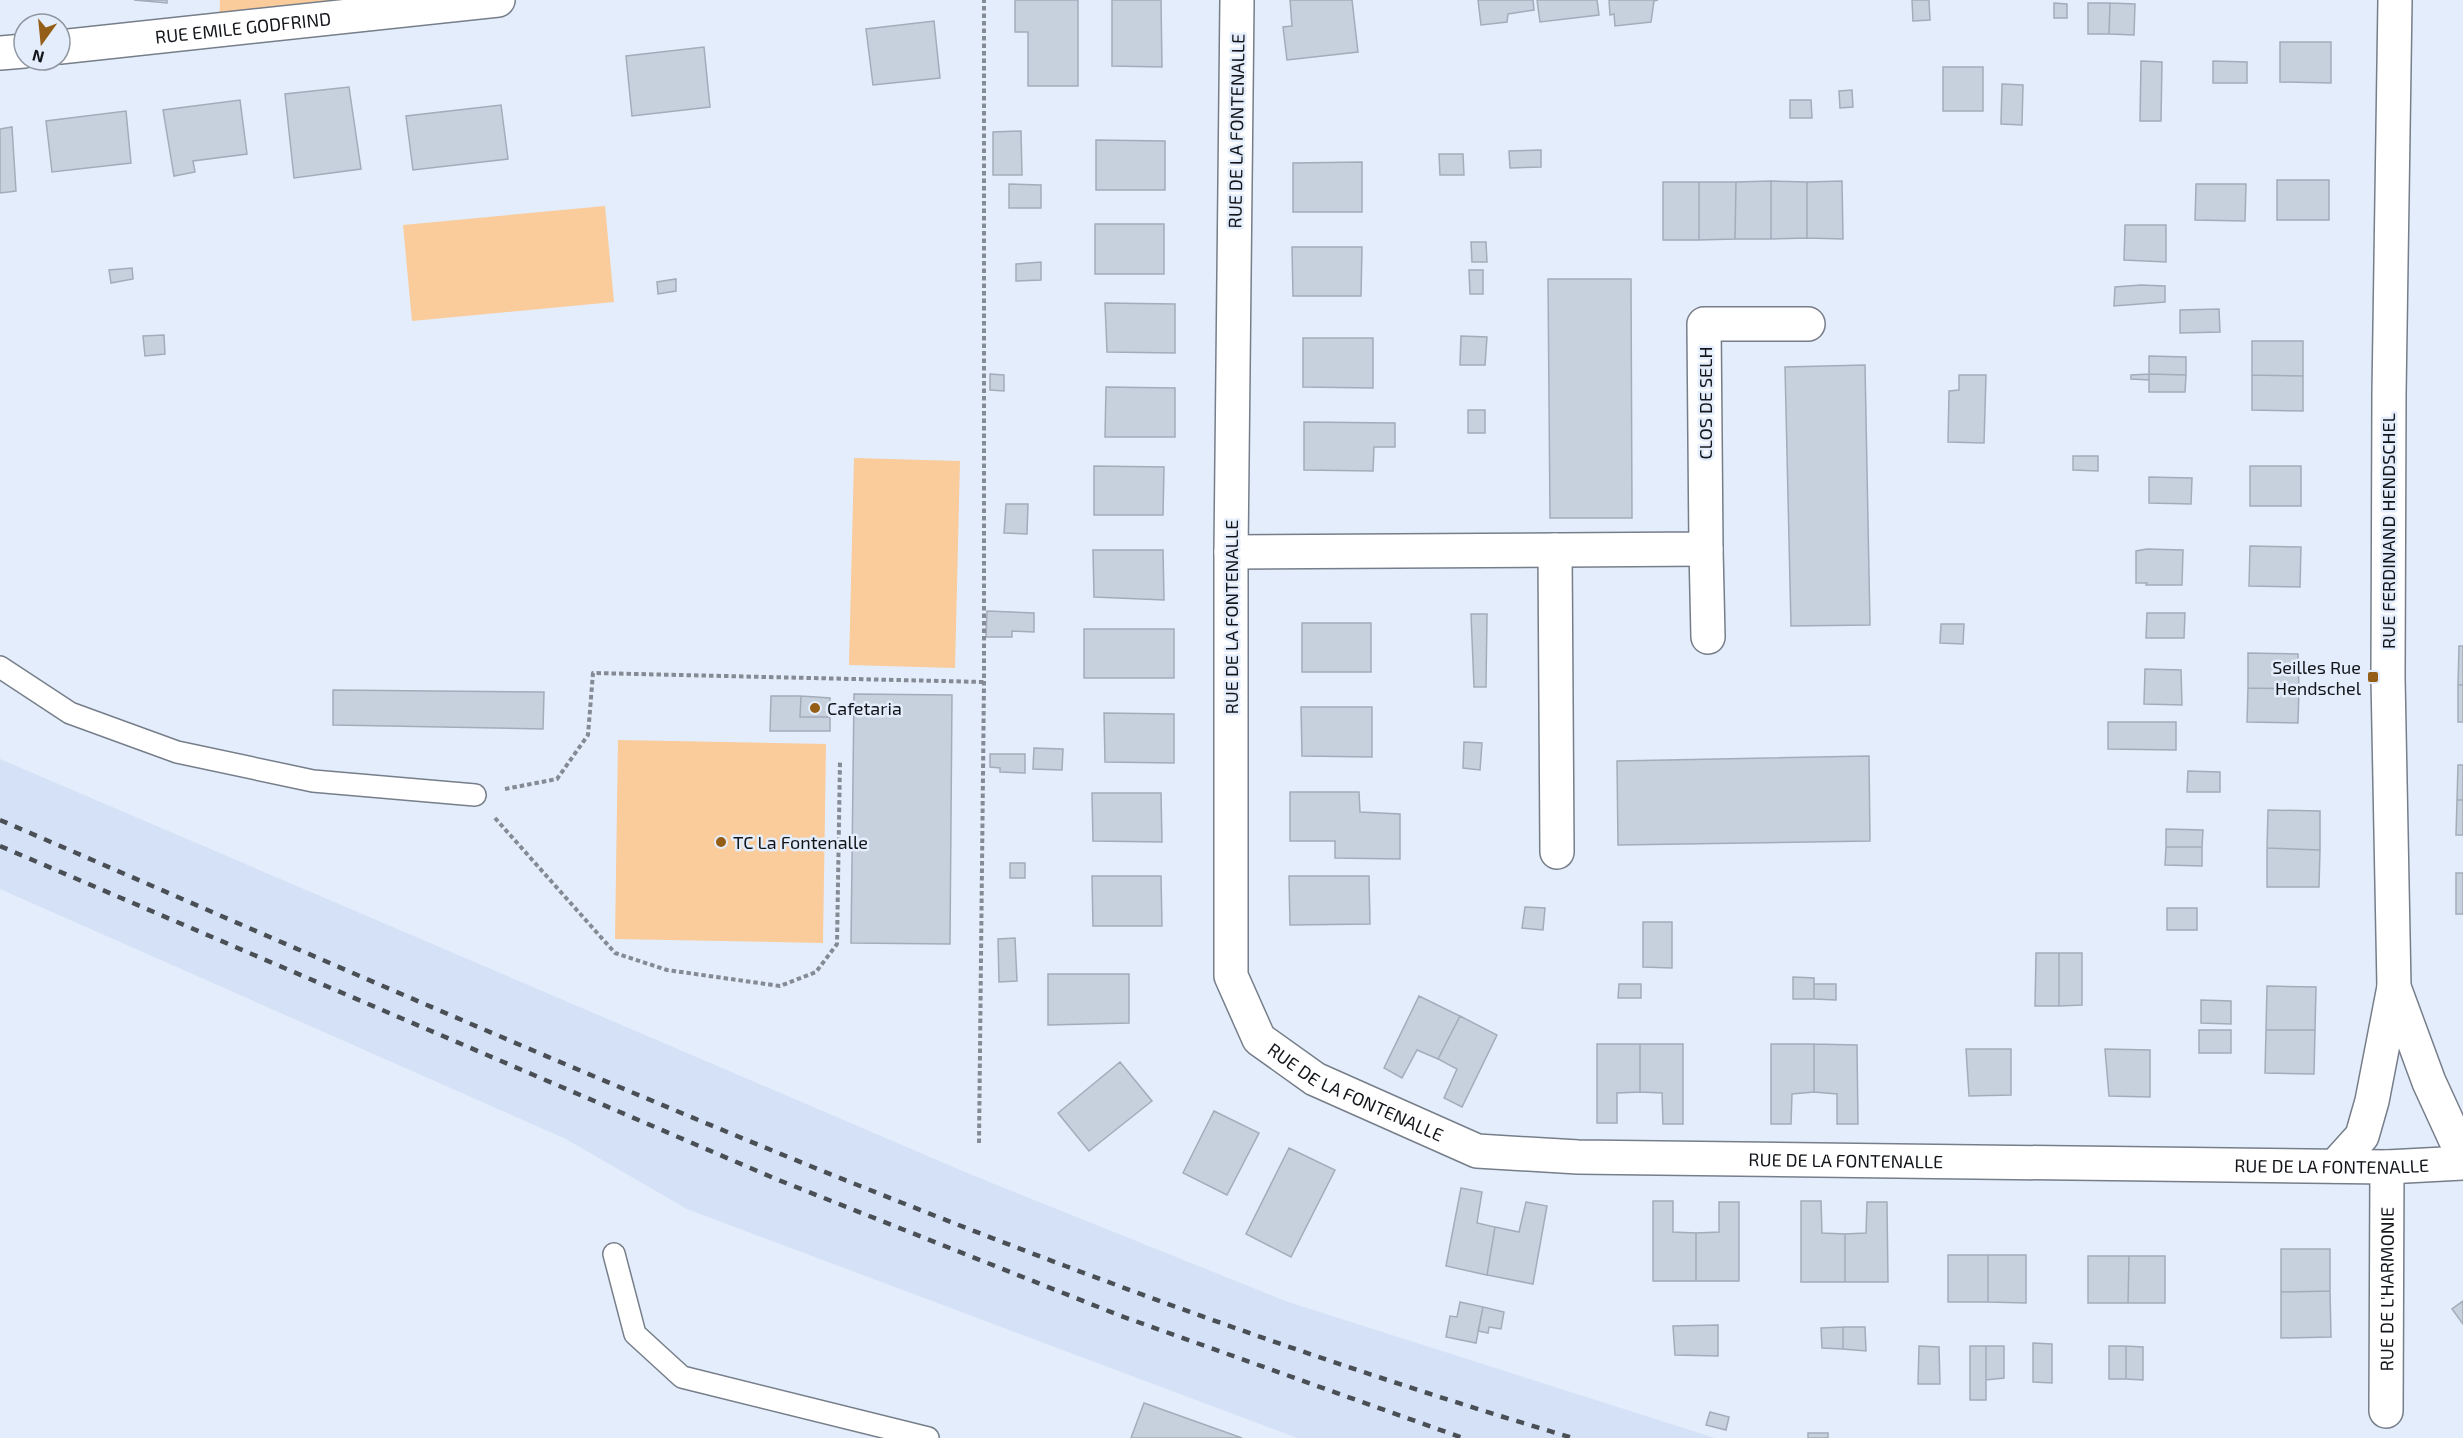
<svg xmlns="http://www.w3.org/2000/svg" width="2463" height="1438" viewBox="0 0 2463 1438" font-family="'Exo 2',sans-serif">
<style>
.built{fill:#d4e1f6}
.green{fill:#facb9b}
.building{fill:#c7d0dd;stroke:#a4acba;stroke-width:1.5}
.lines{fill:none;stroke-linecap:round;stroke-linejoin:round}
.lane-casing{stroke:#767e8a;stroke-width:24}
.street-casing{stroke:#767e8a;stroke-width:36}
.secondary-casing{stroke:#767e8a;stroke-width:36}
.path{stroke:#858b95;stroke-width:4;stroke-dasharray:4.5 3;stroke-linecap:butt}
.lane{stroke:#fff;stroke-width:21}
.street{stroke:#fff;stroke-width:33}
.secondary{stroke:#fff;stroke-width:33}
.rail{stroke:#4a4f56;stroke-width:4.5;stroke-dasharray:8 8;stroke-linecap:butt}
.poi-dot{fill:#955e17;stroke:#e4edfb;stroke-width:2}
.labels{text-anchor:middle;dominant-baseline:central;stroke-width:5;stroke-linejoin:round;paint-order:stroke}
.street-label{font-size:18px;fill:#12151a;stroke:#e4edfb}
.poi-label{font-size:18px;fill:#12151a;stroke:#e4edfb;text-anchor:start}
</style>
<rect width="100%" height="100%" fill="#e4edfb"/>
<path class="built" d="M0,759L972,1175L1288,1302L1715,1438H1297L687,1209L566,1139L0,889Z"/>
<path class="green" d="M220,0H448L219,31Z
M605,206L614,302L412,321L403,225Z
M854,458L960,461L955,668L849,665Z
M618,740L826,744L823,943L615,939Z"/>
<path class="building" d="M134,0H167V3Z
M1015,0H1078V86H1028V32H1015Z
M1112,0H1161L1162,67L1112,66Z
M1290,0H1352L1358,52L1287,60L1283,27L1292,26Z
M1478,0H1533L1534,10L1508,14L1507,22L1481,25Z
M1537,0H1597L1599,15L1540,22Z
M1609,0H1658L1654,1L1651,22L1615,26L1614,14L1610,15Z
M1912,0H1929L1930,20L1913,21Z
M2054,3L2067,4V18H2054Z
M2088,3H2110L2109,34H2088Z
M2110,3L2135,4L2134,35L2109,34Z
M934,21L940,78L873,85L866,29Z
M2280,42H2331V83L2280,82Z
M704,47L710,107L632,116L626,56Z
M2141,61L2162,62L2161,121H2140Z
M2213,61L2247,62V83H2213Z
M1943,67H1983V111H1943Z
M2002,84L2023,85L2022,125L2001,124Z
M349,87L361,169L294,178L285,94Z
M1852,90L1853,107L1840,108L1839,91Z
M240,100L247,154L193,161L195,172L174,176L163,110Z
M1790,100H1811L1812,118H1790Z
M501,105L508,159L413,170L406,116Z
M126,111L131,163L52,172L46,121Z
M12,127L16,191L0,193V129Z
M1021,131L1022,175H993V132Z
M1096,140L1165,141V190H1096Z
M1541,150V167L1510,168L1509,151Z
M1439,154H1463L1464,175H1440Z
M1362,162V212H1293V163Z
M2277,180H2329V220H2277Z
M1771,181L1807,182V238L1771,239Z
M1771,181V239H1735L1736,182Z
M1842,181L1843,239L1807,238V182Z
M1663,182H1699V240H1663Z
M1699,182H1736L1735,239L1699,240Z
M1009,184L1041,185V208H1009Z
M2196,184H2246L2245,221L2195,220Z
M1095,224H1164V274H1095Z
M2125,225H2166V262L2124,260Z
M1471,242H1486L1487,262H1472Z
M1292,247H1362L1361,296H1293Z
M1041,262V280L1016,281V264Z
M132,268L133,279L111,283L109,270Z
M1469,270H1483V294H1470Z
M676,279V291L658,294L657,282Z
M1548,279H1631L1632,518H1550Z
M2141,285L2165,286V302L2114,306L2115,287Z
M1105,303L1175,304V353L1107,352Z
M2219,309L2220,332L2180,333V310Z
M164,335L165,354L145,356L143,336Z
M1461,336L1487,337L1485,365H1460Z
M1303,338H1373V388L1303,387Z
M2252,341H2303V376L2252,375Z
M2149,356L2186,357V375L2149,374Z
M1865,365L1870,625L1791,626L1785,367Z
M990,374L1004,375V391L990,390Z
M2149,374V380L2131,379V375Z
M2149,374L2186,375L2185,392H2149Z
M1959,375H1986L1984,443L1948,442L1949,391L1959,390Z
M2252,375L2303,376V411L2252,410Z
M1106,387L1175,388V437H1105Z
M1468,410H1485V433H1468Z
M1304,422L1395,423V447H1374L1373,471L1304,470Z
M2073,456H2098V471L2073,470Z
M1094,466L1164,467L1163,515H1094Z
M2250,466H2301V506H2250Z
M2149,477L2192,478L2191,504L2149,503Z
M1006,504H1028L1027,534L1004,533Z
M2250,546L2301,547L2300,587L2249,586Z
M2147,549L2183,550L2182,585H2146L2147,583H2136V551Z
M1093,550H1163L1164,600L1094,597Z
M987,611L1034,613V632L1012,631V637H986Z
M2147,613H2185L2184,638H2146Z
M1471,614H1487L1486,687H1474Z
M1302,623H1371V672H1302Z
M1941,624H1964L1963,644L1940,643Z
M1084,629H1174V678H1084Z
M2459,646H2463V685H2458Z
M2248,653L2298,654L2299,689L2248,688Z
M2145,669L2181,670L2182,705L2144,704Z
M2458,685H2463V722H2458Z
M2248,688L2299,689L2298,723L2247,722Z
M333,690L544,692L543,729L333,725Z
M854,694L952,695L950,944L851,943Z
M771,696H801L800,717H830V731H770Z
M801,696L830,698V717H800Z
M1301,707H1372V757L1302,756Z
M1104,713L1174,714V763L1105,762Z
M2108,722H2176V750L2108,749Z
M1464,742L1482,743L1480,770L1463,768Z
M1034,748L1063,749L1062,770L1033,769Z
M990,754H1025V773L1000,772V768L990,767Z
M1869,756L1870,841L1618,845L1617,761Z
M2458,765H2463V800H2457Z
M2188,771L2220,772V792H2187Z
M1290,792H1359L1360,812L1400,814V859L1335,858V841H1290Z
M1092,793H1161L1162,842L1093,841Z
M2457,800H2463V835H2456Z
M2268,810L2320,811V850L2267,848Z
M2166,829L2203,830L2202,847H2166Z
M2166,847H2202V866L2165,865Z
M2267,848L2320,850L2319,887H2267Z
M1010,863H1025V878H1010Z
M2456,873H2463V914H2456Z
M1092,876H1161L1162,926H1093Z
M1289,876H1369L1370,924L1290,925Z
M1525,907L1545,908L1543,930L1522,928Z
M2167,908H2197V930H2167Z
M1643,922H1672V968L1643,967Z
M1015,938L1017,981L999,982L998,939Z
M2036,953H2059V1006H2035Z
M2059,953H2082V1005L2059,1006Z
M1048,974H1129V1023L1048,1025Z
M1793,977L1814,978V999H1793Z
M1619,984H1641V998H1618Z
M1814,984H1836V1000L1814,999Z
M2267,986L2316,987L2315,1030H2266Z
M1419,996L1460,1016L1438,1059L1417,1050L1402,1078L1384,1068Z
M2201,1000L2231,1001V1024L2201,1023Z
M1460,1016L1497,1035L1462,1107L1444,1098L1457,1069L1438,1059Z
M2199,1030H2231V1053H2199Z
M2266,1030H2315L2314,1074L2265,1073Z
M1597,1044H1640V1092L1617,1093V1123H1597Z
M1640,1044H1683V1124H1663L1662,1093L1640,1092Z
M1771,1044H1814V1092L1792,1094L1791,1124H1771Z
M1814,1044L1857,1045L1858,1124H1837V1094L1814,1092Z
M1966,1049H2011V1095L1969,1096Z
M2105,1049L2150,1050V1097L2109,1096Z
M1120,1062L1152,1101L1089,1151L1058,1113Z
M1214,1111L1259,1133L1227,1195L1183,1173Z
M1289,1148L1335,1170L1291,1257L1246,1234Z
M1461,1188L1482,1192L1477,1223L1495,1227L1487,1275L1446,1266Z
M1653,1201H1673V1232L1696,1233V1281H1653Z
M1801,1201H1821L1822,1233L1845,1234V1282H1801Z
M1526,1202L1547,1206L1533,1284L1487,1275L1495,1227L1519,1232Z
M1719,1202H1739V1281H1696V1233L1719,1232Z
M1867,1202H1887L1888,1282H1845V1234L1866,1233Z
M2281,1249H2330V1291L2281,1292Z
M1948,1255H1988V1302H1948Z
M1988,1255H2026V1303L1988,1302Z
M2088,1256H2129L2128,1303H2088Z
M2129,1256H2165V1303H2128Z
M2330,1291L2331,1337L2281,1338V1292Z
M2463,1301V1324L2452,1309Z
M1460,1302L1483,1307L1476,1343L1446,1337L1450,1316L1457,1317Z
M1483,1307L1504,1312L1501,1329L1489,1327L1488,1333L1478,1331Z
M1718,1325V1356L1675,1355L1673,1326Z
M1843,1327V1349L1822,1348L1821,1328Z
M1843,1327H1865L1866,1351L1843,1349Z
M2033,1343L2052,1344V1383L2033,1382Z
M1919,1346L1939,1347L1940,1384H1918Z
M1970,1346H1986V1400H1970Z
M1986,1346H2004V1378L1986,1380Z
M2109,1346H2126V1379H2109Z
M2126,1346L2143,1347V1380L2126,1379Z
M1144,1403L1242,1438H1131Z
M1710,1412L1729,1417L1726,1430L1706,1425Z
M1808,1433H1828V1438H1808Z"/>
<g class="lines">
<g class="lane-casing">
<path id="lane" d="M0,667L70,713L177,752L313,781L475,795
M614,1254L635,1334L682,1377L928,1438"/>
</g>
<g class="street-casing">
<g id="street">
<path id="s1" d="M1237,0L1231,552V976L1259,1039L1315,1079L1477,1151L1578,1157L2387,1167L2463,1163"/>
<path d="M1706,549L1708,637"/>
<path d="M1555,550L1557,852"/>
<path d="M1231,552L1706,549L1704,324H1808"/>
<path d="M2335,1166L2362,1136L2372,1101L2394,987"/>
<path id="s2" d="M2386,1411L2387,1167"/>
</g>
</g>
<g class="secondary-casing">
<g id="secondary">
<path d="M2395,0L2389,394L2388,678L2394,987L2429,1082L2463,1156"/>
<path id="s3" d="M60,47L498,0"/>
<path d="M0,53L24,51"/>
</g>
</g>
<path class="path" d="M505,789L557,779L588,735L593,673L984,682
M495,818L615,953L667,970L780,986L816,972L837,944L840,761
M979,1143L984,682V0"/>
<use href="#lane" class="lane"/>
<use href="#street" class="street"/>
<use href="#secondary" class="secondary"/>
<path class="rail" d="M0,820C517,1043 1032,1278 1573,1438
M0,846L776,1179L1121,1316L1463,1438"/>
</g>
<g class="poi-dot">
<rect x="2367" y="671" width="12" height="12" rx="3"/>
<circle cx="815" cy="708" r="6"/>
<circle cx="721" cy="842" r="6"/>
</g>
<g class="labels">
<g class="street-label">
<text stroke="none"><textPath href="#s3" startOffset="184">RUE EMILE GODFRIND</textPath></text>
<text transform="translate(1236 131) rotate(-89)">RUE DE LA FONTENALLE</text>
<text transform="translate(1705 403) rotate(-90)">CLOS DE SELH</text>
<text transform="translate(2388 531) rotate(-90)">RUE FERDINAND HENDSCHEL</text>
<text transform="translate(1231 617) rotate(-90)">RUE DE LA FONTENALLE</text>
<text stroke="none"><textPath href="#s1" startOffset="1156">RUE DE LA FONTENALLE</textPath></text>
<text stroke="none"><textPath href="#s1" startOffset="1660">RUE DE LA FONTENALLE</textPath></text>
<text stroke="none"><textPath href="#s1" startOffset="2146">RUE DE LA FONTENALLE</textPath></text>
<text stroke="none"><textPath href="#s2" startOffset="122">RUE DE L'HARMONIE</textPath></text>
</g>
<g class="poi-label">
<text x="2361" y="667" text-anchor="end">Seilles Rue<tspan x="2361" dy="21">Hendschel</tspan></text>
<text x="827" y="708">Cafetaria</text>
<text x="733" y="842">TC La Fontenalle</text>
</g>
</g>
<g transform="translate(42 42) rotate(195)"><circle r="28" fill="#e4edfb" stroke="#9097a1" stroke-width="1.5"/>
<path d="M0-4.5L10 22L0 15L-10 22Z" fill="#955e17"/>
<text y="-9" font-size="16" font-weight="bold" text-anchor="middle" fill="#12151a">N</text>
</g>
</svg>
